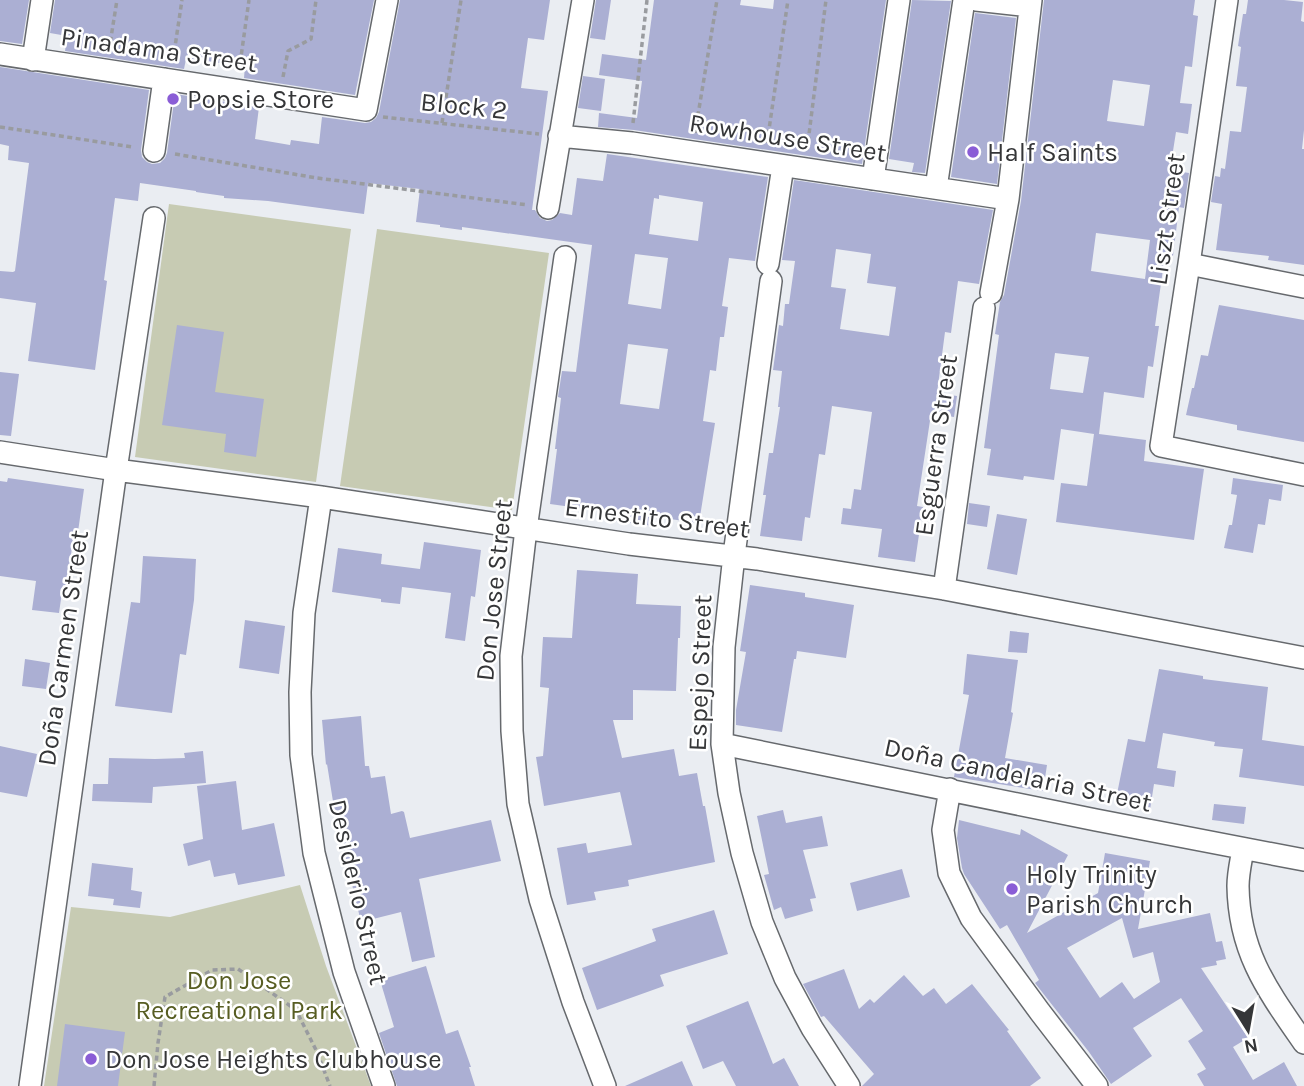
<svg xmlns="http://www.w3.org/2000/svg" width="1304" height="1086" viewBox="0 0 1304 1086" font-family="Karla,sans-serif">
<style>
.green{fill:#c7cbb3}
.building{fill:#abafd3;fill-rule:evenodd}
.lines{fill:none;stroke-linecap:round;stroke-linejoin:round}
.minor-casing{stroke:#66696d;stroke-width:24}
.path{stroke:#999b9f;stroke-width:3.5;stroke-dasharray:5 3.5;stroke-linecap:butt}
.minor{stroke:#fff;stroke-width:21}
.poi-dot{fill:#8a5dd6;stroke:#fff;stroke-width:2.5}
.labels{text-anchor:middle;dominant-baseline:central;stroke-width:5;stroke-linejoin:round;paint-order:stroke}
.street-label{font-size:26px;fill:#353638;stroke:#fff}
.poi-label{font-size:26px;fill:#353638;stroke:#fff;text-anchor:start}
.park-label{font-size:26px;fill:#575d22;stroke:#fff}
</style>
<rect width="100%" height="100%" fill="#eaedf2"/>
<path class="green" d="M169,204L351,229L316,482L135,457Z
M377,229L549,253L512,510L340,486Z
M300,885L326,966L371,1086H44L71,907L170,917Z"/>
<path class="building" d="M0,0H29L22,44L0,41Z
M55,0H374L355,95L244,78L245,66L186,59L184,69L65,51L67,36L50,33Z
M400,0H550L544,40L528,38L521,88L548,91L532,210H535L540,218L547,221L552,220L560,213L572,215L577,178L603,181L607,154L768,177L755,261L729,258L722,306L728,307L724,337H720L716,371L710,370L703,421L715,423L699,523L655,517L654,526L614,521L615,513L550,504L557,449H555L561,398L558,397L562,371L576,372L592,245L462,227V230L440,227V225L416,222L420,189L368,183L364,214L268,201L224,198V196L196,192V191L140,183L138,201L115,198L104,280L107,281L95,370L28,361L36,303L0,298V271L13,272L15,271L29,163L8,160L9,146L0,144V67L149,90L141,150L142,157L147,162L152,164L160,163L165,158L167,153L175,94L259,107L255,139L290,145L291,140L319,144L322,117L365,123L371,122L376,118L379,112ZM659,195L703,202L698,241L649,234L654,198L659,199ZM635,254L668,258L661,309L628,304ZM628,344L668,349L659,409L620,404Z
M596,0H611L605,40L590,38Z
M654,0H741L740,5L773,9L774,0H886L862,164L634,130L598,127L599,113L637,118L642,81L599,75L602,54L646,60Z
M912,0L951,1L925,173L912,172L914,163L889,159Z
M1044,0H1195L1193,15L1198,16L1192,67L1185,66L1180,103L1192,104L1188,134L1176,132L1170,170L1189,173L1184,208L1179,207L1173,256L1165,255L1155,326H1159L1153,367L1148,366L1144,398L1104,392L1099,434L1146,440L1144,461L1204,469L1194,540L1056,522L1061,483L1087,486L1094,434L1061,429L1054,480L1024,476L1023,480L987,475L991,449L984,448L999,335L995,334L1000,302L1004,295L1021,201ZM1113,80L1150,85L1144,126L1107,121ZM1096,233L1150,240L1145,279L1091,271ZM1055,353L1089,357L1083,393L1050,389Z
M1248,0H1284L1303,2L1301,21L1304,22V130L1302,149H1304V265L1268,260L1269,256L1216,250L1222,204L1211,202L1215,176L1220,177L1221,168L1225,169L1230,131L1241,132L1247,87L1236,86L1241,47L1238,46L1243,14H1246Z
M975,13L1016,18L997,184L951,177Z
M583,76L605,79L601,111L578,108Z
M794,180L993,210L979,284L958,281L951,333L945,332L937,393L957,396L954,417L931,414L917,506L923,507L915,562L878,557L882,529L841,524L843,508L851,509L854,489L861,490L872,412L832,406L825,455L819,454L810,518L805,517L802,541L760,536L766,495H763L769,453H773L780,407H778L782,371L773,370L779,325L783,326L785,304H789L795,261L782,260ZM836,249L871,254L867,283L896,287L889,336L840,329L846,289L831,287Z
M1219,305L1304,320V442L1237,430V425L1186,415L1192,388H1194L1201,355L1208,356Z
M177,325L224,332L215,392L264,399L256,457L224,452L226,434L162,425Z
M0,372L19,374L11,436L0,435Z
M8,478L84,489L77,539H73L67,586L63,585L59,613L32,610L36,581L0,576V481L7,482Z
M1233,478L1283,485L1281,501L1269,499L1265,525L1258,524L1253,553L1224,548L1229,525H1232L1237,495L1231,494Z
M969,503L990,506L987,527L967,524Z
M997,514L1027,519L1017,575L987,569Z
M424,542L481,550L475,597L471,596L465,641L445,638L451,593L402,587L400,604L381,602V599L332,592L338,548L382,554L381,564L420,569Z
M143,556L196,559L194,600L186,655L180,654L172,713L115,706L131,602L140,603Z
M577,570L638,574L636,604L681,606L680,638H678L676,691L633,690V720H613L622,758L674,749L679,776L697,773L703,806H705L715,862L628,880L629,886L594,892L596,900L567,905L557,848L586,843L588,853L632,845L620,792L544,806L536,757L543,756L549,688L540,687L543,637L572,638Z
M750,585L805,593V597L854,605L846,658L797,651L796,659H794L782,732L736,725V710L746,652L740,651Z
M245,620L285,626L279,674L239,668Z
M1010,631L1029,633L1027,653L1008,652Z
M967,654L1018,660L1011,712L1013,713L1005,758L1047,765L1043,791L954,777L969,695L963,694Z
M25,659L50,663L46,689L22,686Z
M1159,669L1203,676V679L1268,687L1262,740L1304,746V786L1239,777L1243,749L1214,746L1215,742L1163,733L1157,768L1176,771L1174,787L1154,784L1150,810L1115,804L1128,739L1145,742Z
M361,716L365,766H369L371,778L385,776L391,814L402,811L404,812L410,838L491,820L501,861L419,879L435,957L412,962L401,912L361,922L335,814L327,764L326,765L322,720Z
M0,746L37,754L27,797L0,792Z
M203,751L206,783L153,787L152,803L92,801L93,784H108L109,758L155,759L185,758L184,753Z
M236,781L242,830L274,823L285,876L238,885L235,873L214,877L210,860L188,866L183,844L203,839L197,786Z
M1214,804L1246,807L1244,824L1212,820Z
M783,810L786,823L822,816L828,846L803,850L816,898L810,899L813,911L785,919L781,907L774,910L764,875L769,874L757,816Z
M959,820L1020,835L1021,829L1068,855L1027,933L1098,893L1105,853L1150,861L1138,929L1210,913L1216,942L1222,941L1226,959L1216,961L1217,965L1201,968L1248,1038L1233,1047L1253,1080L1284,1062L1297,1086H1204L1197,1074L1206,1069L1188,1041L1203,1031L1181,998L1133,1028L1152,1056L1111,1084L1089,1052L1035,983L1039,980L1007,925L1000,929L964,874L962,868L957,838ZM1122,918L1133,958L1153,952L1160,982L1134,999L1122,982L1100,998L1067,948Z
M92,863L133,868L131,890L142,892L140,908L113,905L114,899L88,896Z
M902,869L910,897L857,911L850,883Z
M714,910L728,954L660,975L664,986L597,1010L582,968L656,941L652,929Z
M426,966L446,1034L458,1030L471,1067H469L475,1086H397L379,1033L394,1027L380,980Z
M844,969L859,1009L870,999L874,1003L904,975L923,996L934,988L946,1004L972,984L1009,1030L1007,1031L1041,1078L1030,1086H862L874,1074L824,1016L821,1017L803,984Z
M748,1001L773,1064L784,1058L799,1086H736L723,1061L703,1069L686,1026Z
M65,1024L125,1032L118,1086H57Z
M682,1061L693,1086H625Z"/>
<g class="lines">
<g class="minor-casing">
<path id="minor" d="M976,0L1030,6
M1227,0L1189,264L1161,446L1304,475
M0,54L366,110L387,0
M33,60L42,0
M559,136L632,143L1008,199
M154,151L164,79
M873,179L899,0
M936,188L964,0
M548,208L583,0
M565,257L526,529L511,656L512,731L518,804L540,899L573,1002L605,1086
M768,264L783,166
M1189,264L1304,287
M771,281L734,555L724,647L722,744L729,793L742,853L762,922L785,978L812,1028L849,1086
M991,293L1008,199L1031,0
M0,452L116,470L321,497L629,544L757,559L944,589L1304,658
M321,497L304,613L300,692L301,755L314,853L344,972L384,1086
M944,589L984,308
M722,744L1096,820L1304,860
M950,789L943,830L949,873L971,918L1040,1012L1097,1086
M1243,849C1241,861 1238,874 1238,886C1239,953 1268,991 1304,1043
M30,1086L116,470L154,218"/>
</g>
<path class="path" d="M109,50L117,0
M173,60L182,0
M239,71L249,0
M283,77L288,51L311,39L316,0
M383,117L539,134
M442,123L461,0
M633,123L647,0
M0,127L133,147
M695,133L717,0
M767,143L788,0
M807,150L826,0
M175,154L317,178L528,205
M154,1086L158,1043L165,997L212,970L238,969L296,1010L317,1052L330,1086"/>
<use href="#minor" class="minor"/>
</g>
<g class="poi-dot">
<circle cx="173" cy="99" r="7"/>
<circle cx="973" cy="152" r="7"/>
<circle cx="1012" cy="889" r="7"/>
<circle cx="91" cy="1059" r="7"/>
</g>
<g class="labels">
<g class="street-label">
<text transform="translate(159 50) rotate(8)">Pinadama Street</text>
<text transform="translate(464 106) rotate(6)">Block 2</text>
<text transform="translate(788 138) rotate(9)">Rowhouse Street</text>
<text transform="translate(1167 219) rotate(-82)">Liszt Street</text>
<text transform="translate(936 445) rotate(-82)">Esguerra Street</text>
<text transform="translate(657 518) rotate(7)">Ernestito Street</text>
<text transform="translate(494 590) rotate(-84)">Don Jose Street</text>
<text transform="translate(63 648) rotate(-82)">Doña Carmen Street</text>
<text transform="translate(700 673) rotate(-88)">Espejo Street</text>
<text transform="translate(1018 775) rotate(12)">Doña Candelaria Street</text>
<text transform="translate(358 892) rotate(77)">Desiderio Street</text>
</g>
<g class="poi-label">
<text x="187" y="99">Popsie Store</text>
<text x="987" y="152">Half Saints</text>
<text x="1026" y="874">Holy Trinity<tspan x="1026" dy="30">Parish Church</tspan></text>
<text x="105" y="1059">Don Jose Heights Clubhouse</text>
</g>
<g class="park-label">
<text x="239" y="980">Don Jose<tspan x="239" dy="30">Recreational Park</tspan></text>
</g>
</g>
<g transform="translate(1248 1030) rotate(169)" stroke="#ffffff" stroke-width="5" paint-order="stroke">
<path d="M0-5L12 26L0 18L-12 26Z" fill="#353638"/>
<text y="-10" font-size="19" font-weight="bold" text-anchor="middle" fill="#353638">N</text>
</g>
</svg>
